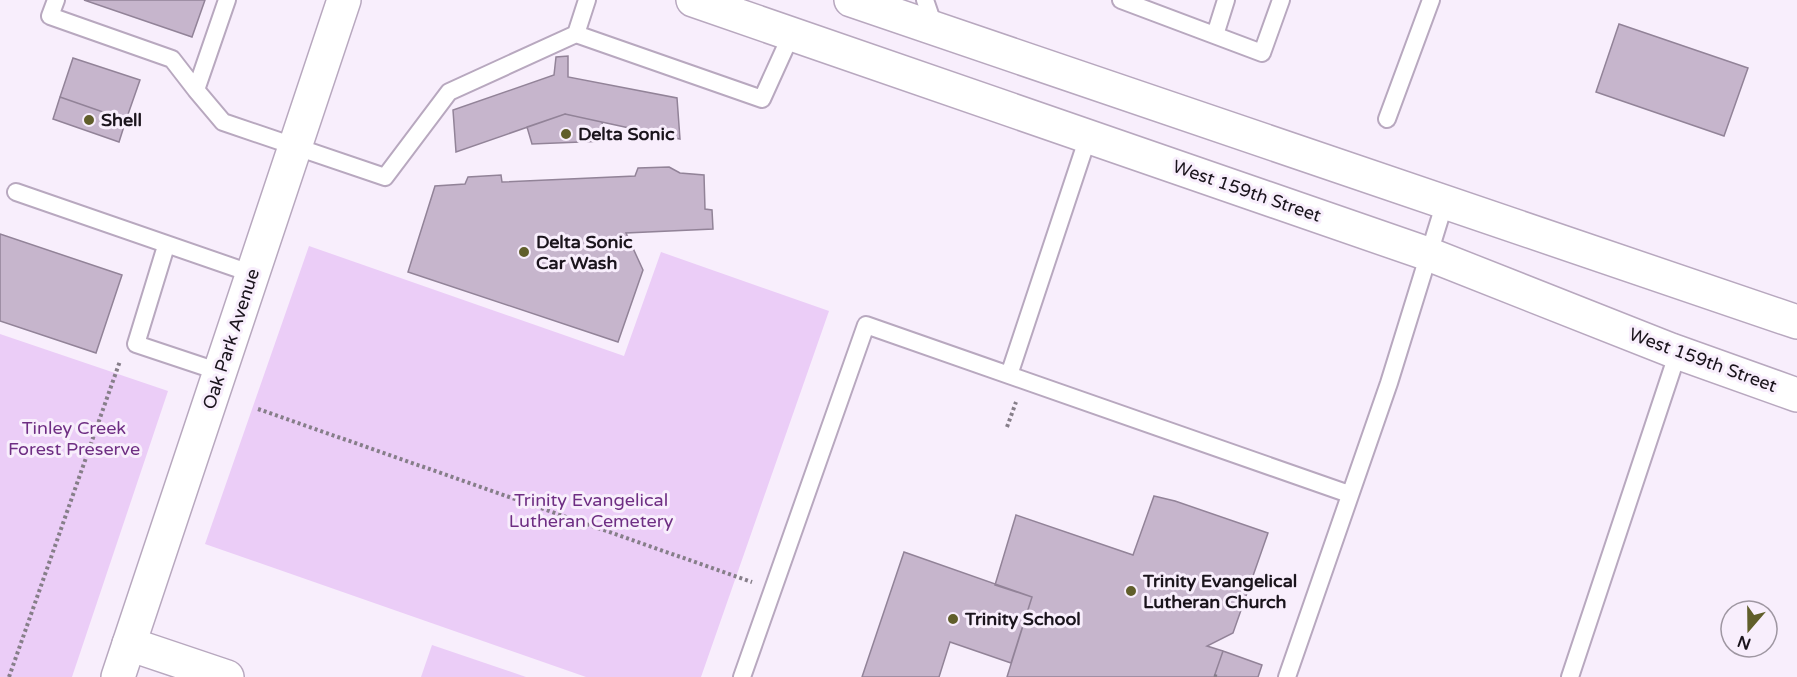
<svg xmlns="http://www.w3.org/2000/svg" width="1797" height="677" viewBox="0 0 1797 677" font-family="'Varela Round',sans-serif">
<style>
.green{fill:#ebcdf7}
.building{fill:#c6b5cc;stroke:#928398;stroke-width:1.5}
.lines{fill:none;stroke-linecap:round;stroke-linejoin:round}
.service-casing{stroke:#b8a8bf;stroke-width:20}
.minor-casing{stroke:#b8a8bf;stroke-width:36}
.tertiary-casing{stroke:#b8a8bf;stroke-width:36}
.primary-casing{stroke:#b8a8bf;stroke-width:36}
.path{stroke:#867e89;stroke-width:4;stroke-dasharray:3 3;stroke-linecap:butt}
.service{stroke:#fff;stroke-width:16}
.minor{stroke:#fff;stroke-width:33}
.tertiary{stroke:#fff;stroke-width:33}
.primary{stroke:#fff;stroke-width:33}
.poi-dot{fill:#605e2a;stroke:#f8eefc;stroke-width:2}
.labels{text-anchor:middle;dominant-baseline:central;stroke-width:6;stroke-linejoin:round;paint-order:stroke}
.poi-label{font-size:18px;font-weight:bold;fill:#1a141c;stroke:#f8eefc;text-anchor:start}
.street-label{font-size:18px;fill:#1a141c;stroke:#f8eefc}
.park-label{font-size:18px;fill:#6e2e83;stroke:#f8eefc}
</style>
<rect width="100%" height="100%" fill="#f8eefc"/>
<path class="green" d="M309,246L624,356L661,252L829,311L701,677H586L205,544Z
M0,334L168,391L72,677H0Z
M432,645L526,677H421Z"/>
<path class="building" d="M84,0H205L192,37Z
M1619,24L1748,68L1724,136L1596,92Z
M568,56V77L677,98L680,139L565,114L456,152L453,110L554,75L556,57Z
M73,58L140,80L126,120L60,97Z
M60,97L126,120L119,142L53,119Z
M565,114L602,122L605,141L532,144L527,127Z
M669,167L680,173L704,175L705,209L712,210L713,229L626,233L643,270L618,342L408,272L435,186L465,184L468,177L501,175L502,182L635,176L638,168Z
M0,234L122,275L96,353L0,321Z
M1154,496L1175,501L1268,533L1233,633L1207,646L1223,651L1214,677H1007L1032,597L995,585L1016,515L1133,555Z
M904,552L1032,597L1011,663L950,642L939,677H862Z
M1223,651L1262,665L1258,677H1214Z"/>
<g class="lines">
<g class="service-casing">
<path id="service" d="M56,0L50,16L172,59L196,90
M227,0L196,90L223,122L385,177L449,92L576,34L587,0
M925,0L935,29
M1121,0L1262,53L1281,0
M576,34L762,99L791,35
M1215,35L1226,0
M1387,119L1431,0
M16,192L253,274
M166,246L136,344L220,372
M1009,375L1088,137
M742,677L866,325L1349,494
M1287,677L1389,383L1445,202
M1570,677L1678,352"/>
</g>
<g class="minor-casing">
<path id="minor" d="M129,644L227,677"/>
</g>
<g class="tertiary-casing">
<path id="tertiary" d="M118,677L344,0"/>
</g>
<g class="primary-casing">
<path id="primary" d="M693,0L1428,254L1671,350L1797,395
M851,0L1797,322"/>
</g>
<path class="path" d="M258,409L752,582
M1007,427L1016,402
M1214,676L1219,677
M9,677L120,361"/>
<use href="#service" class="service"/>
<use href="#minor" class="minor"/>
<use href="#tertiary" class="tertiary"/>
<use href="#primary" class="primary"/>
</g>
<g class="poi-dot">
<circle cx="89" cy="120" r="6"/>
<circle cx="566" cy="134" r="6"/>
<circle cx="524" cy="252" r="6"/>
<circle cx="1131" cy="591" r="6"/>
<circle cx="953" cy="619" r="6"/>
</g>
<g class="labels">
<g class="poi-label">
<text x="101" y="120">Shell</text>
<text x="578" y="134">Delta Sonic</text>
<text x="536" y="242">Delta Sonic<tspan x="536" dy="21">Car Wash</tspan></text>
<text x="1143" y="581">Trinity Evangelical<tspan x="1143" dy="21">Lutheran Church</tspan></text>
<text x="965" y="619">Trinity School</text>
</g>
<g class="street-label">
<text transform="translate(1247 191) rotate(19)">West 159th Street</text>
<text transform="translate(231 339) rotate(-72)">Oak Park Avenue</text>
<text transform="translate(1703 360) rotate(20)">West 159th Street</text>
</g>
<g class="park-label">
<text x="74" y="428">Tinley Creek<tspan x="74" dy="21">Forest Preserve</tspan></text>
<text x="591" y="500">Trinity Evangelical<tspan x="591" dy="21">Lutheran Cemetery</tspan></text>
</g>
</g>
<g transform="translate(1749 629) rotate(200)"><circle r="28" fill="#f8eefc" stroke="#9f97a2" stroke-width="1.5"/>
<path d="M0-4.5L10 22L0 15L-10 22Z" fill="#605e2a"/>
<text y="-9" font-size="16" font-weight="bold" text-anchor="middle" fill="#1a141c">N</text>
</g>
</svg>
